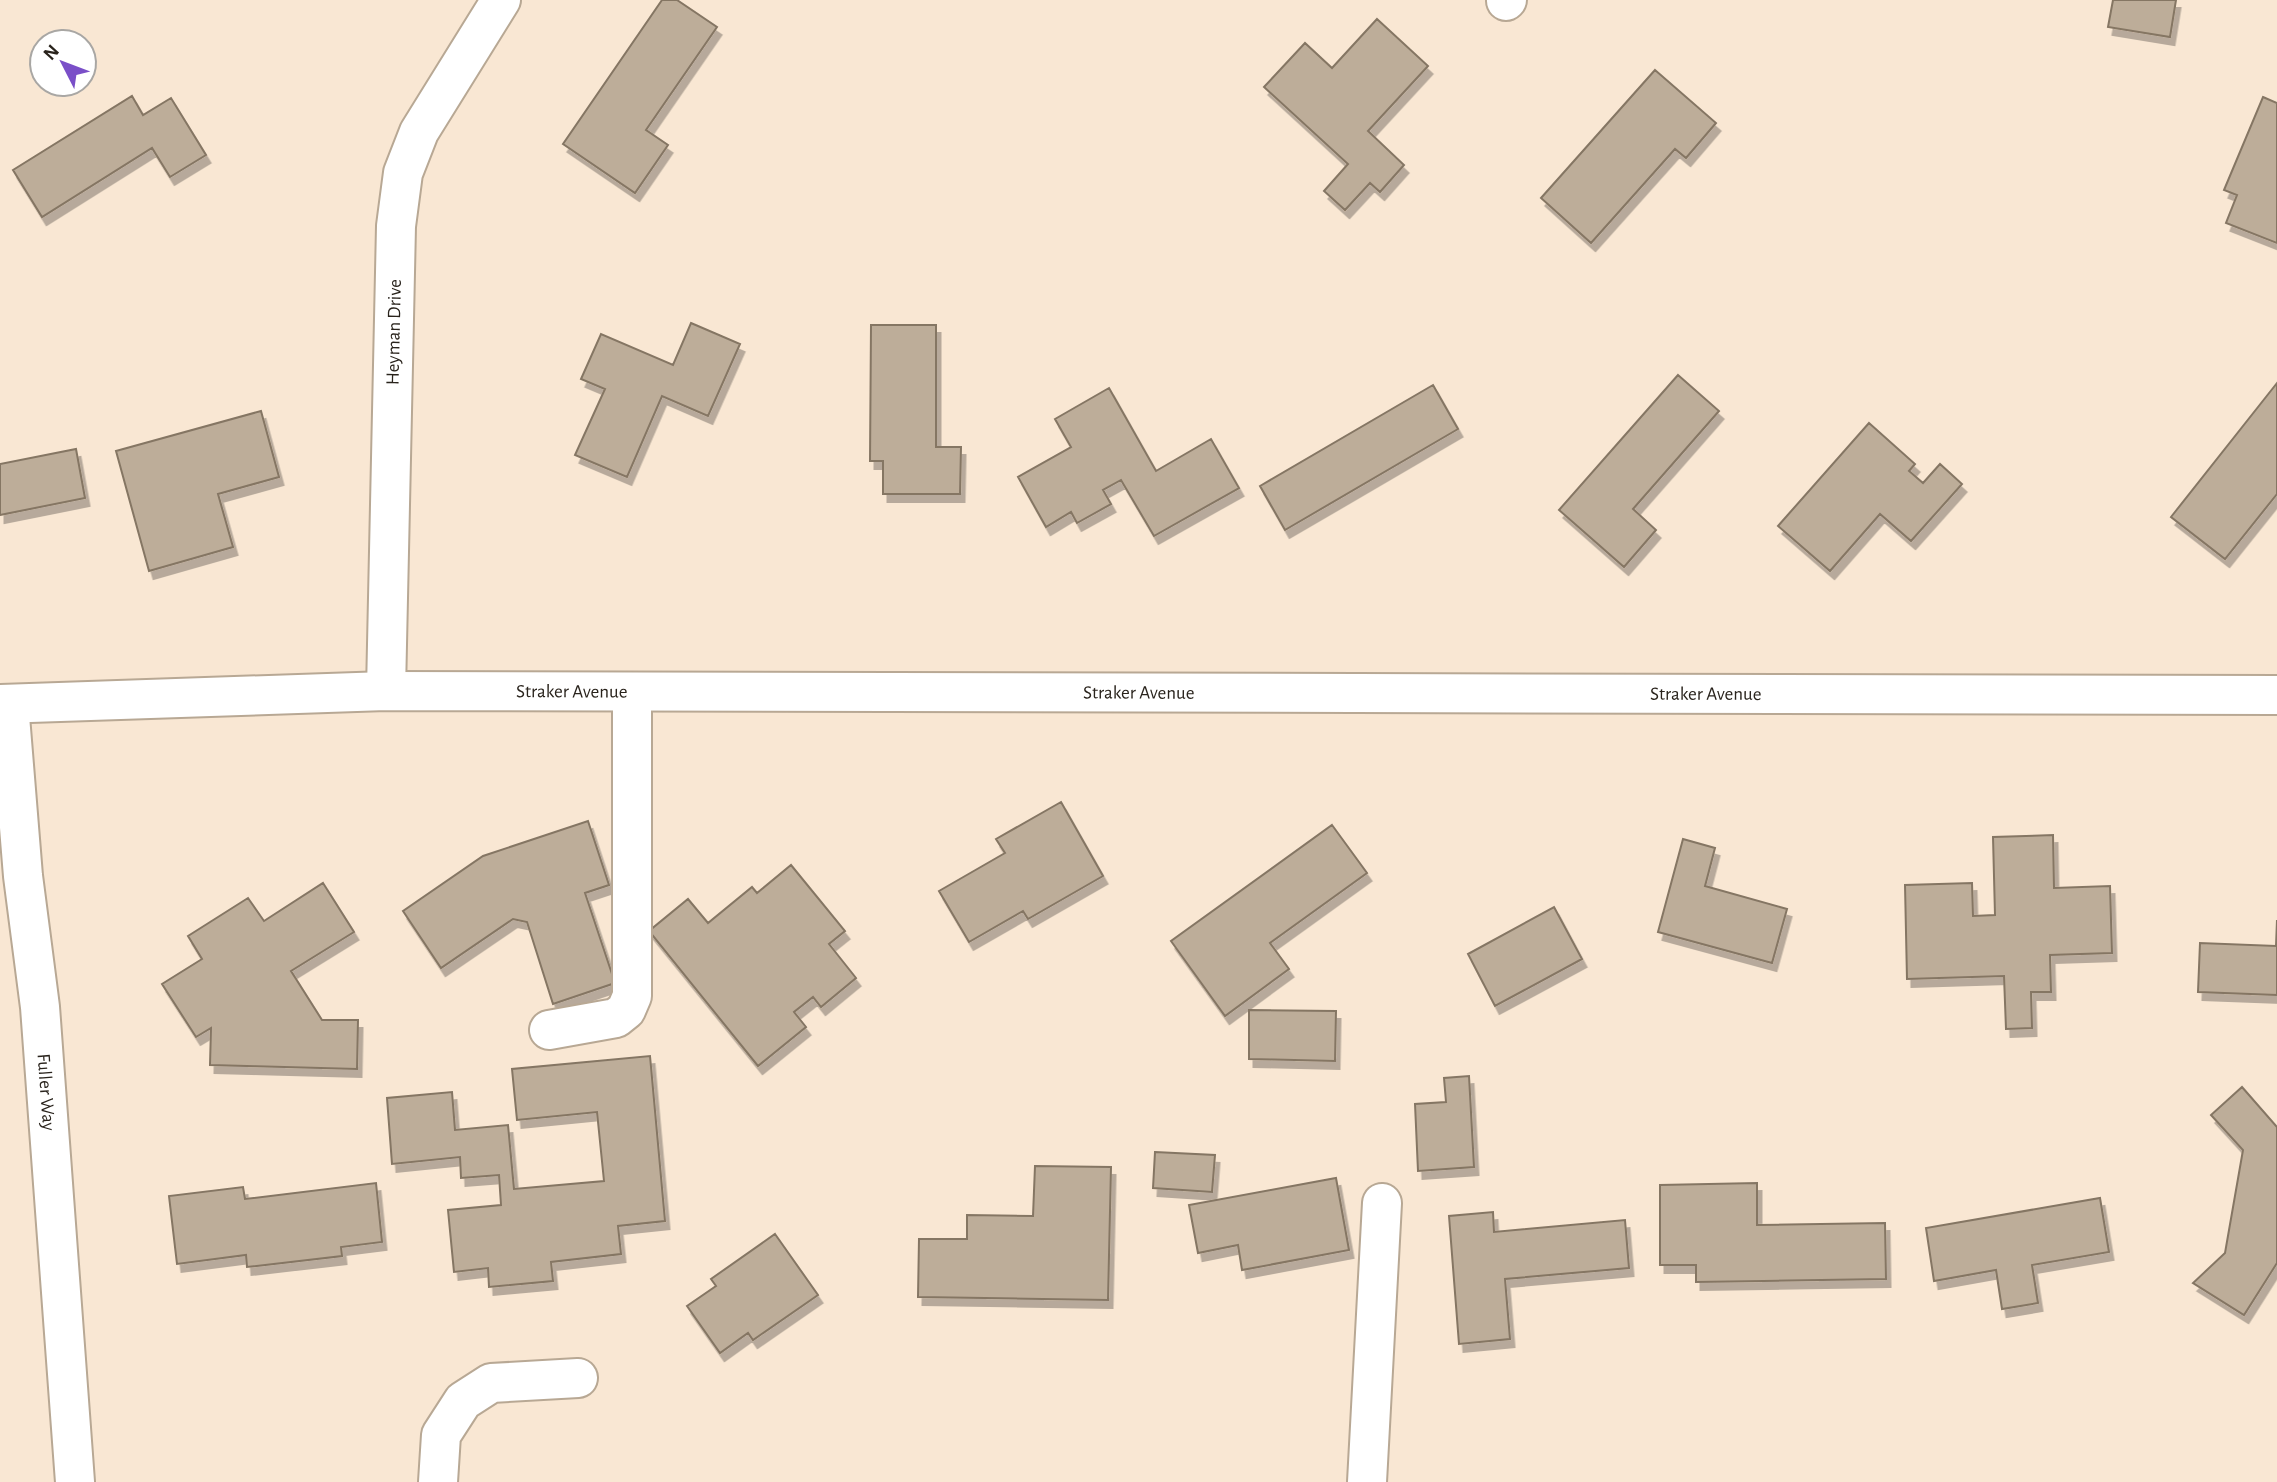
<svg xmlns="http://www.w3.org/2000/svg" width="2277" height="1482" viewBox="0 0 2277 1482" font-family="'Alegreya Sans',sans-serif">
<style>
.building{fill:#bdad99;stroke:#857664;stroke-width:2;filter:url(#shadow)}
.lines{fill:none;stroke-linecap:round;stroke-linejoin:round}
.minor-casing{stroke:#b8a894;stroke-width:42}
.minor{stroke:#fff;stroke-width:38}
.labels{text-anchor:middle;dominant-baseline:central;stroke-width:7;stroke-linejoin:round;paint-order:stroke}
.street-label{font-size:19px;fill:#29231c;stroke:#fff}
</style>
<defs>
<filter id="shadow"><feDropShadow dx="4.5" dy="8" stdDeviation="0" flood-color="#0004"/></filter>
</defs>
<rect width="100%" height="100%" fill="#f9e7d3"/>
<path class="building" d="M662,0H677L717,27L646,130L668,145L635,193L563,144Z
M2113,0H2176L2170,37L2108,27Z
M1377,19L1428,66L1368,131L1404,165L1380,192L1370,183L1345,210L1324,191L1348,164L1264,87L1305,43L1332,68Z
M1655,70L1716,123L1686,158L1675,149L1591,243L1541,198Z
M132,96L143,115L171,98L206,155L170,177L152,148L42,217L13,170Z
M2263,97L2277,103V243L2226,223L2237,195L2224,190Z
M691,323L740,344L708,416L662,396L627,477L575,455L605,389L581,379L601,334L673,365Z
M871,325H936V447H961L960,494H883V461H870Z
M1678,375L1719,411L1633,509L1656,530L1624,567L1559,510Z
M2277,383V494L2225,559L2171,517Z
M1433,385L1458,429L1285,530L1260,486Z
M1109,388L1156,471L1211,439L1239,488L1154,536L1121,480L1103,490L1111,504L1077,523L1071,512L1046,527L1018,477L1071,447L1055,419Z
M261,411L279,477L218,494L233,547L149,571L116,451Z
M1869,423L1915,464L1909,471L1923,483L1940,464L1962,484L1911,541L1880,514L1830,571L1778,526Z
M76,449L85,498L0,515V464Z
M1061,802L1103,876L1028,919L1023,911L969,942L939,891L1005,853L996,839Z
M588,821L609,885L585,893L615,983L553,1004L527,922L513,919L441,968L403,911L483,856Z
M1332,825L1367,873L1270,943L1289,969L1225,1016L1171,941Z
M2053,835L2054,888L2110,886L2112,953L2050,955L2051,992H2031L2032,1028L2006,1029L2004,976L1907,979L1905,885L1972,883L1973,916L1995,915L1993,837Z
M1683,839L1715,848L1705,886L1787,909L1772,963L1658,932Z
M791,865L845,931L829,944L856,978L821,1007L813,997L794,1012L806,1027L758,1066L649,931L688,899L708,923L752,887L757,893Z
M323,883L354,932L291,971L322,1020H358L357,1069L210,1065L211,1028L196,1037L162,984L202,959L188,936L248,898L264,921Z
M1554,907L1582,959L1495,1006L1468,954Z
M2277,920V995L2198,992L2200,943L2276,946Z
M1249,1010L1336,1011L1335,1061L1249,1059Z
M650,1056L665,1221L618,1226L621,1254L551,1262L553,1281L489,1287L488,1268L454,1272L448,1210L501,1205L499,1175L461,1178L460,1157L392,1164L387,1098L452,1092L455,1130L508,1125L514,1189L604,1181L597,1112L517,1120L512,1069Z
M1469,1076L1474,1167L1418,1171L1415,1104L1446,1102L1444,1078Z
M2242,1087L2277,1127V1263L2244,1315L2193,1283L2225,1253L2243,1150L2211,1115Z
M1155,1152L1215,1155L1212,1192L1153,1188Z
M1035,1166L1111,1167L1108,1300L918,1297L919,1239H967V1215L1033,1216Z
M1336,1178L1349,1250L1242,1270L1238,1245L1198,1253L1189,1205Z
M376,1183L382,1242L341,1247L342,1256L247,1267L246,1255L177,1264L169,1196L243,1187L245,1199Z
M1757,1183V1225L1885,1223L1886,1279L1696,1282V1265H1660V1185Z
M2100,1198L2109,1252L2032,1265L2038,1303L2002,1309L1996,1270L1934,1281L1926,1228Z
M1493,1212L1494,1232L1625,1220L1629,1268L1505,1279L1510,1339L1459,1344L1449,1216Z
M775,1234L818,1295L753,1340L748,1333L720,1353L687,1306L716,1286L711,1279Z"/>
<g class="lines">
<g class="minor-casing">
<g id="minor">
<path d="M1506,1L1507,0"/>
<path id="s1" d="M386,691L396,226L403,173L419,132L501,0"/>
<path id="s2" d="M0,704L386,691L2277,695"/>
<path id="s3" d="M9,704L23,876L40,1007L75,1482"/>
<path d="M549,1030L616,1018L626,1010L632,996V692"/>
<path d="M438,1482L441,1435L463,1401L491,1383L578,1378"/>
<path d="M1367,1482L1382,1203"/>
</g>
</g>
<use href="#minor" class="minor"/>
</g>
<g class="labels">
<g class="street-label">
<text stroke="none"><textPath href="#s1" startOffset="359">Heyman Drive</textPath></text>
<text stroke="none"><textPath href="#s2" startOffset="572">Straker Avenue</textPath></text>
<text stroke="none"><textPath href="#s2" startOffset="1139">Straker Avenue</textPath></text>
<text stroke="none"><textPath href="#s2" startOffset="1706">Straker Avenue</textPath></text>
<text stroke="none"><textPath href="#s3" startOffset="390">Fuller Way</textPath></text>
</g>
</g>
<g transform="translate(63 63) rotate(312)"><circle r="33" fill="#ffffff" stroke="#a9a7a4" stroke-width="2"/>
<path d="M0-5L12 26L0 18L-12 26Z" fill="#7a4fc8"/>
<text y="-10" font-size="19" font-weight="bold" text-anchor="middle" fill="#29231c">N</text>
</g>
</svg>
